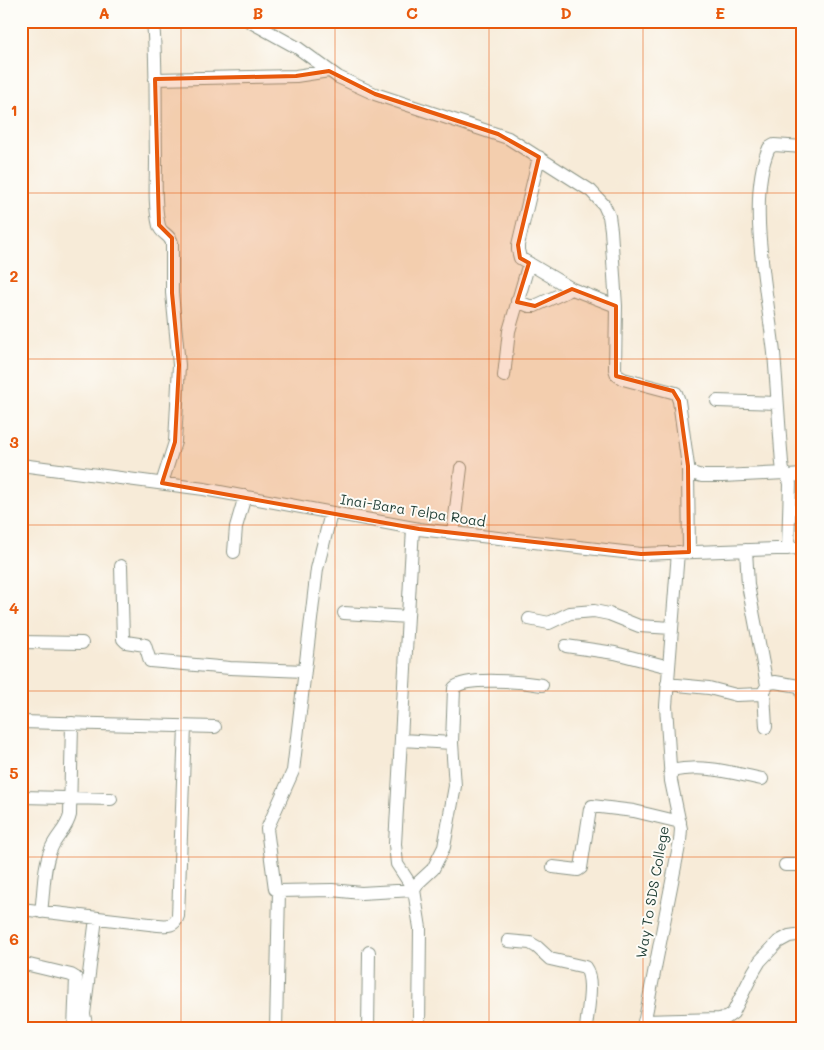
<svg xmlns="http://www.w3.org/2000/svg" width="824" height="1050" viewBox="0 0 824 1050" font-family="Mali,sans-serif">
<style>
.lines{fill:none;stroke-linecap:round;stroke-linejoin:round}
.minor-casing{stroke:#8b9486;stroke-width:14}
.minor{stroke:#fff;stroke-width:12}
.marked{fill:#e8590c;fill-opacity:0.2;stroke:#e8590c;stroke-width:4;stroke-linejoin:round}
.grid{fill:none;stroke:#e8590c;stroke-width:1;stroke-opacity:0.55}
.labels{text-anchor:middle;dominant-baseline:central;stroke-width:4;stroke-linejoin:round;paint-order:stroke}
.street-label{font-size:14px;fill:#1f3d34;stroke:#fdfcf7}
.neatline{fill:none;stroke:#e8590c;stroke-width:2}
.grid-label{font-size:16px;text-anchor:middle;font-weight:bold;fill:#e8590c}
</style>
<rect width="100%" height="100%" fill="#fdfcf7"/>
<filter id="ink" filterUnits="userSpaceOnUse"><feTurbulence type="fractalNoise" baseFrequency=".02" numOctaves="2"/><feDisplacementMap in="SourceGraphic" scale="10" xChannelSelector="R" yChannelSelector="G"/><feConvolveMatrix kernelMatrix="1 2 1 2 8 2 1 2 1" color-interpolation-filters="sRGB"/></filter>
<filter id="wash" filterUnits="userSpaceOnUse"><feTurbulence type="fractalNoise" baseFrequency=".0096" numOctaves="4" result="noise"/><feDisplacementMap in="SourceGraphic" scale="20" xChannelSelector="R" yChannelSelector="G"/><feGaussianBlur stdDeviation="1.12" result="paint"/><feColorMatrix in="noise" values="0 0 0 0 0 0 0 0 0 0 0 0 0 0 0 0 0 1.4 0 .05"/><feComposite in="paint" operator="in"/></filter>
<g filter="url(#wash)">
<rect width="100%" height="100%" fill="#f7ebd8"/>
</g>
<g filter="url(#ink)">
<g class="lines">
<g class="minor-casing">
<path id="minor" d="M153,21C157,67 155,114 156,160C156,181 154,205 159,226C161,234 170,234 172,243V293L179,365L175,442L162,483
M249,21L298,48L338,77L375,94L508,138L591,191L604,205L609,216L611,230L616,306L615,369L617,375L623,379L676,393L679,401L688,466V472L702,476H722L785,473
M155,79L296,76L329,71
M539,157L518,245V250L520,258L572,289L616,306
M517,301L529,306H535L572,289
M504,376L509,331L529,263
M717,401L777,403
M21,465L204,489L419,529L641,554L803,548
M688,472L689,552
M787,476L803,475
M413,528L395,844L397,864L414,890
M453,533L461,468
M788,549L790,484L789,480L783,471L782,463C779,426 777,389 774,353C768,297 746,198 769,148L774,145L803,147
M746,550L748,585L767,685
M234,552L236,527L245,496
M121,566L123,639L126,642L145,645L150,661L230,668L305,671
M344,613L408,617
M529,619L549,623L570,613L594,611L609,614L639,626L672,628
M21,642L82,643
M566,646L615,653L669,667
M667,684L709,688L736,695L762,694L769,683L775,682L799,686L801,688L803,696
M764,693L766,727
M21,722L215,727
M402,740L452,743
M670,771C705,764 728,772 762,779
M21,797L111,799
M785,865H803
M553,867L578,870L581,868L590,809L592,806L634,811L680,822
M279,891L332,890L361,893L414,890
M21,909L158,925C168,926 175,926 178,916L185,727
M41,912C44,892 43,867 51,849C56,836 67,829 70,815L72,723
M508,941L530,943L537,947L550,959L585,967C595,980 587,1012 586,1029
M25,964L71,975L76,978L74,1029
M644,1021L719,1019L726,1018L733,1013L754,971L760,961L778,942L789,936L803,934
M21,1028L26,1029
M91,1029L86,1024L84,1014L96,918
M276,1029L279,891L275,889L267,829L293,771L317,569L331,513
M368,1029L369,952
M419,1029L420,928L414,890L419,882L433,869L444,847L455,786L452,743L454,688C466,676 524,682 542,685
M643,1029L680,841L681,829L671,781L666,706L678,552"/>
</g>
<use href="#minor" class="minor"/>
</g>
</g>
<path class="marked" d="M329,71L375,94L498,134L539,157L518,245L520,258L529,263L517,302L535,306L572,289L616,306V376L673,391L679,401L688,466L689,552L641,554L419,529L162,483L175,442L179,365L172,293V238L159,225L155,79L296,76Z"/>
<path class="grid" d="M181,21V1029M335,21V1029M489,21V1029M643,21V1029M21,193H803M21,359H803M21,525H803M21,691H803M21,857H803"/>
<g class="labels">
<g class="street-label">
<text transform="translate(413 510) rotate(9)">Inai-Bara Telpa Road</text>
<text transform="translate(652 892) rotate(-80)">Way To SDS College</text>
</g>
</g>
<rect width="824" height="1050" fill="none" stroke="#fdfcf7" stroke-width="55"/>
<rect x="28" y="28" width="768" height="994" class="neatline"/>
<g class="grid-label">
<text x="104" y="19">A</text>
<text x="258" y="19">B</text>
<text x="412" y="19">C</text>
<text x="566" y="19">D</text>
<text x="720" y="19">E</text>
<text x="14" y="116">1</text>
<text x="14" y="282">2</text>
<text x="14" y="448">3</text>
<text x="14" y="614">4</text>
<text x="14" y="779">5</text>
<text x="14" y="945">6</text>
</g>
</svg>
